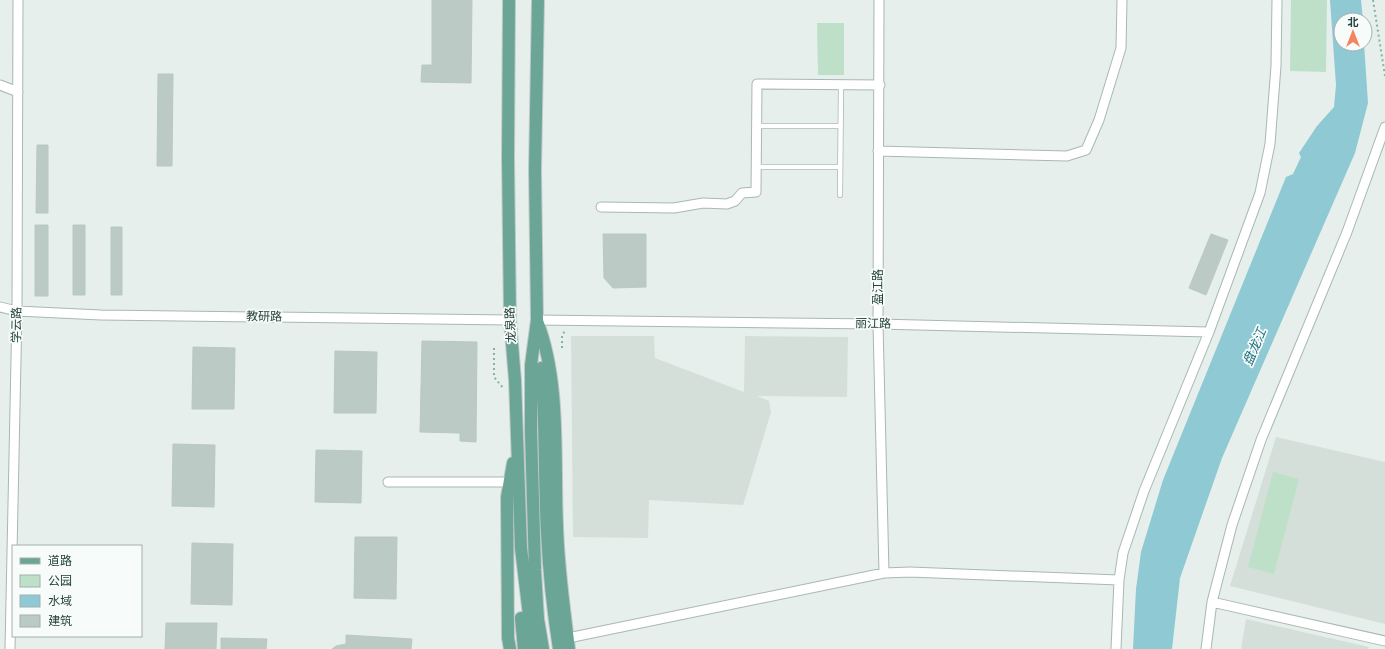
<svg xmlns="http://www.w3.org/2000/svg" width="1385" height="649" viewBox="0 0 1385 649" font-family="'Sofia Sans Condensed','Noto Sans SC',sans-serif">
<style>
.built{fill:#d4dfda}
.green{fill:#bfe0c8}
.water{fill:#8ec9d4}
.building{fill:#bbcac4;stroke:#b8c9c2}
.lines{fill:none;stroke-linecap:round;stroke-linejoin:round}
.lane-casing{stroke:#a8b8b2;stroke-width:6}
.street-casing{stroke:#a8b8b2;stroke-width:11}
.primary-casing{stroke:#c2cac8;stroke-width:14}
.path{stroke:#86b3a5;stroke-width:2;stroke-dasharray:2 3;stroke-linecap:butt}
.lane{stroke:#fff;stroke-width:4.5}
.street{stroke:#fff;stroke-width:9}
.primary{stroke:#6aa596;stroke-width:12}
.labels{text-anchor:middle;dominant-baseline:central;stroke-width:3.5;stroke-linejoin:round;paint-order:stroke}
.street-label{font-size:12px;fill:#24423a;stroke:#f7fbf9}
.water-label{font-size:13px;font-style:italic;fill:#1c6f80;stroke:#f7fbf9}
</style>
<rect width="100%" height="100%" fill="#e6efeb"/>
<path class="built" d="M571,336H654L655,358L744,392L745,336L848,337L847,397L757,396L769,401L771,412L743,505L649,500L648,538L573,537Z
M1276,437L1385,462V624L1230,586Z
M1246,619L1369,647L1368,649H1241Z"/>
<path class="green" d="M1291,0H1327L1326,72L1290,71Z
M817,23H844V75H818Z
M1273,472L1299,479L1274,574L1248,567Z"/>
<path class="water" d="M1330,0H1361L1363,20H1341V44H1364L1368,103L1355,153L1222,458L1180,578L1172,649H1133L1136,589L1141,552L1163,480L1286,177L1293,174L1301,157L1299,153L1317,126L1334,107L1336,85Z"/>
<path class="building" d="M432,0H472L471,83L421,82L422,65H432Z
M158,74H173L172,166H157Z
M37,145H48V213H36Z
M35,225H48V296H35Z
M73,225H85V295H73Z
M111,227H122V295H111Z
M603,234H646V287L613,288L604,278Z
M1211,234L1228,240L1206,295L1189,288Z
M422,341L477,342L476,442L460,441V433L420,432Z
M193,347L235,348L234,409H192Z
M335,351L377,352L376,413H334Z
M173,444L215,445L214,507L172,506Z
M316,450L362,451L361,503L315,502Z
M355,537H397L396,599L354,598Z
M192,543L233,544L232,605L191,604Z
M166,623H217L216,649H165Z
M346,635L412,639L411,649H332L336,646L346,644Z
M221,638L267,639L266,649H221Z"/>
<g class="lines">
<g class="lane-casing">
<path id="lane" d="M757,126H840
M757,167H840
M840,195L841,85"/>
</g>
<g class="street-casing">
<path id="street" d="M879,0L878,324L884,573
M0,85L18,92
M878,151L1067,156L1086,150L1099,120L1121,48L1122,0
M601,207L674,208L703,203L727,204L735,201L742,193L756,192L757,84L880,85
M0,307L17,311L101,315L510,320
M537,320L878,324L1209,332
M388,482H509
M1212,602L1385,641
M568,638L884,573L910,572L1119,580
M10,649L17,311L18,0
M1116,649L1119,580L1123,553L1144,491L1209,332L1260,193L1270,144L1276,66L1277,0
M1206,649L1212,602L1232,525L1261,440L1347,232L1385,127"/>
</g>
<g class="primary-casing">
<path id="primary" d="M509,0L508,158L510,320L515,380L521,548L533,649
M538,0L535,170L537,320L531,365V431L535,570L538,619L543,649
M537,321C561,382 554,460 557,525C558,567 564,608 569,649
M541,368C546,423 544,478 547,533C549,572 553,611 559,649
M521,618L524,649
M510,649L508,638L507,497L513,463"/>
</g>
<path class="path" d="M1373,0L1385,76
M494,348V377L504,389
M562,348V335L566,330"/>
<use href="#lane" class="lane"/>
<use href="#street" class="street"/>
<use href="#primary" class="primary"/>
</g>
<g class="labels">
<g class="street-label">
<text transform="translate(878 287) rotate(-90)">盈江路</text>
<text transform="translate(264 317) rotate(1)">教研路</text>
<text transform="translate(873 324) rotate(1)">丽江路</text>
<text transform="translate(17 325) rotate(-89)">学云路</text>
<text transform="translate(511 325) rotate(-93)">龙泉路</text>
</g>
<g class="water-label">
<text transform="translate(1255 347) rotate(-67)">盘龙江</text>
</g>
</g>
<rect x="12" y="545" width="130" height="92" fill="#f7fbf9" stroke="#a3b1ad"/>
<rect x="20" y="558" width="20" height="6" fill="#6aa596" stroke="#a3b1ad"/>
<text x="48" y="565" font-size="12" fill="#24423a">道路</text>
<rect x="20" y="575" width="20" height="12" fill="#bfe0c8" stroke="#a3b1ad"/>
<text x="48" y="585" font-size="12" fill="#24423a">公园</text>
<rect x="20" y="595" width="20" height="12" fill="#8ec9d4" stroke="#a3b1ad"/>
<text x="48" y="605" font-size="12" fill="#24423a">水域</text>
<rect x="20" y="615" width="20" height="12" fill="#bbcac4" stroke="#a3b1ad"/>
<text x="48" y="625" font-size="12" fill="#24423a">建筑</text>
<g transform="translate(1353 32)"><circle r="19" fill="#f7fbf9" stroke="#a3b1ad"/>
<path d="M0-3L7 15L0 10L-7 15Z" fill="#f4845f"/>
<text y="-6" font-size="11" font-weight="bold" text-anchor="middle" fill="#24423a">北</text>
</g>
</svg>
